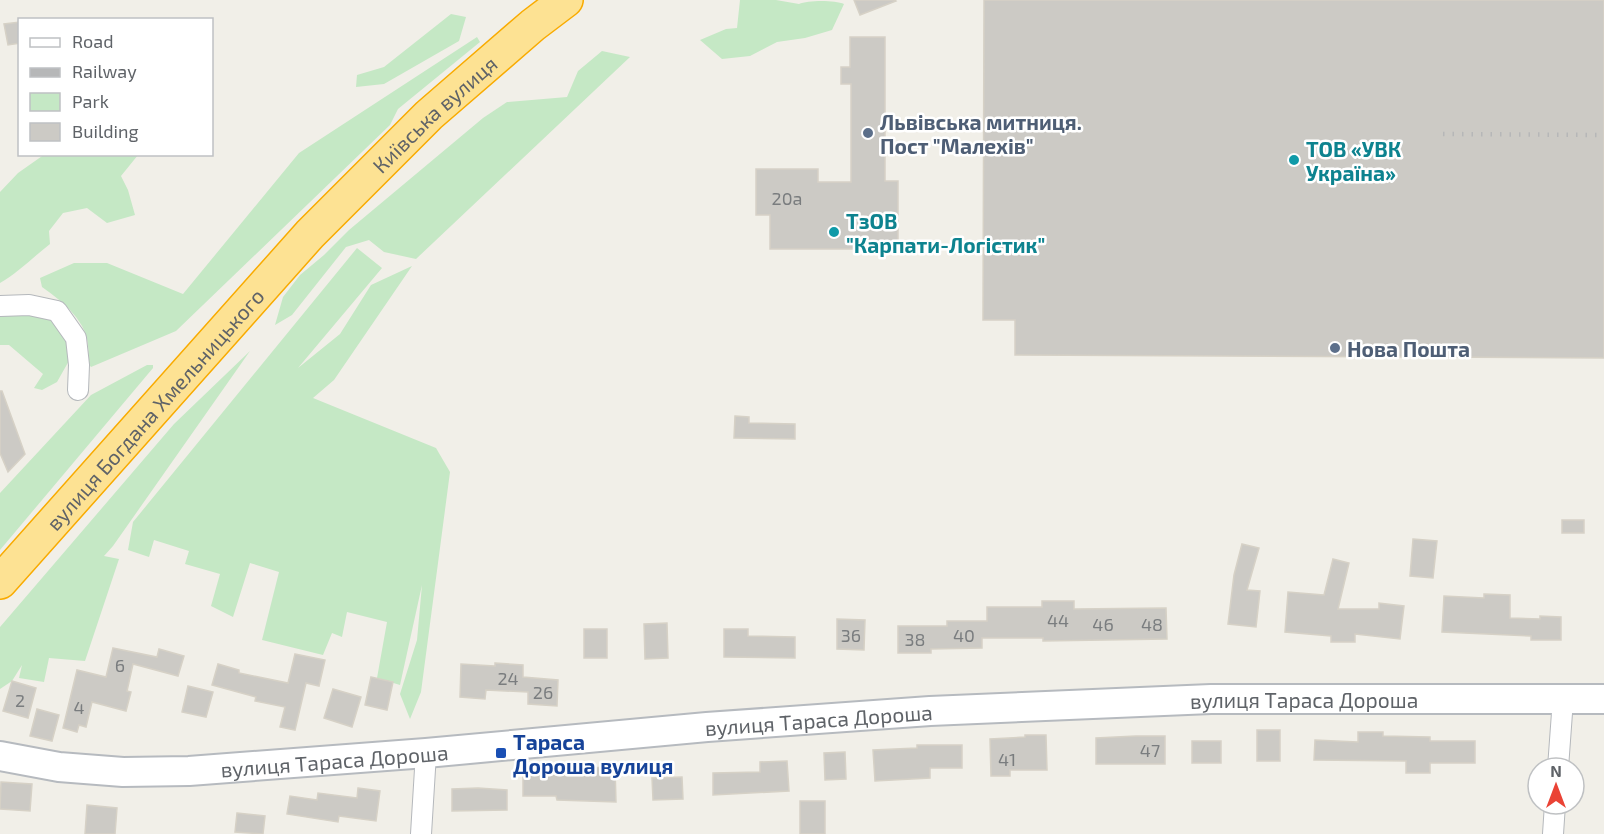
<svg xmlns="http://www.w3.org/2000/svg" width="1604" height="834" viewBox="0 0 1604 834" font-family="'Exo 2',sans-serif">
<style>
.green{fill:#c5e8c5}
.building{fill:#cccac5;stroke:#d6d1c6;stroke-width:1.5}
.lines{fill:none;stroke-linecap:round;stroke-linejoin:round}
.street-casing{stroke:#b5b8bc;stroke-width:22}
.secondary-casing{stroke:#b6babf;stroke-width:32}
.highway-casing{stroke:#f9ab00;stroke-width:36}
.street{stroke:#fff;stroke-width:20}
.secondary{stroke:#fff;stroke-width:28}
.highway{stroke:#fde293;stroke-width:33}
.rail{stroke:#b6b7b8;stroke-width:4.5;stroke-dasharray:1.5 8;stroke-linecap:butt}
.service-dot{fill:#5c6f8a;stroke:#fff;stroke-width:2}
.culture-dot{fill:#0f9aa8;stroke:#fff;stroke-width:2}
.transit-dot{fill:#1a4fb4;stroke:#fff;stroke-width:2}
.labels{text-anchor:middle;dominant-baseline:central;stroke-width:5;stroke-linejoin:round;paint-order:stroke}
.number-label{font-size:18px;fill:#7a7d7f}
.street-label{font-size:21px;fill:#5f6368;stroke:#fff}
.service-label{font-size:21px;font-weight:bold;fill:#4e5e75;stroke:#fff;text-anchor:start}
.culture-label{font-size:21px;font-weight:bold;fill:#0d838f;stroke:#fff;text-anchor:start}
.transit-label{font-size:21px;font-weight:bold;fill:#164399;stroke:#fff;text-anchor:start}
</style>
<rect width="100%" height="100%" fill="#f1efe8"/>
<path class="green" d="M740,0H776L799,4C808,0 835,0 844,4L832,30L805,38L777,42L750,56L722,59L700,40L726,29L737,28Z
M451,14L466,17L459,41L384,84L356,87L357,75L384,67Z
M477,37L480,42L398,109L390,125L176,331L91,367L87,362C95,327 67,305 42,287L40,278L74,263H107L183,294L299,153Z
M602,51L630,57L416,259L384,252L369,240L346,247L292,315L275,325L283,297L300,275L324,255L349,230L483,118L507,102L567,97L578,71Z
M45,154L138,155L121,176L128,190L135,215L107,223L87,208L63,213L49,231L50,244C33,257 18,273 0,283V192L18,173Z
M357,248L382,268L298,368L340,334L371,285L412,266L334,380L313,398L436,448L450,472L421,692L410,719L400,694L417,640L422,585L400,685L377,678L387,622L347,612L342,637L332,633L323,655L262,640L279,572L250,563L233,617L211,606L220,574L185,564L189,551L154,540L149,557L128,550L133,522Z
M24,312L54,318L68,337L70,359L57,382L42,390L34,388L43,374L9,345H0V316Z
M250,351L113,546L104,556L119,559L85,661L49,658L44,682L19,678L22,665L12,681L0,689V627L174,424Z
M147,365H153V368L0,550V493L91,395Z"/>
<path class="building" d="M854,0H895L896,1L860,15Z
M984,0H1604V358L1015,355V320H983Z
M20,22V43L8,45L4,24Z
M850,37H885V181H898V249H770V215H756V169H818V182H851V84H841V67H850Z
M0,391H2L25,454L8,472L0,453Z
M735,416L749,417V423L795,424V439L734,438Z
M1562,520H1584V533H1562Z
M1413,539L1437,541L1433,578L1410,576Z
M1242,544L1259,548L1247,590L1260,591L1256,627L1228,624L1234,575Z
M1333,559L1349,563L1338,609H1379V603L1404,606L1400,639L1355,634V642H1331V636L1285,632L1288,592L1324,595Z
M1484,594L1510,595V618L1540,619V616L1561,617V640H1531V636L1442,632L1444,596L1484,598Z
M1042,601H1074V609L1166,608L1167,639L1043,641V638H982V648L931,649V653H898V626H947V621H987V607H1042Z
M837,619L865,620L864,650L837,649Z
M667,623L668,658L645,659L644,624Z
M584,629H607V658H584Z
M724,629H748V636L795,637V658L724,657Z
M113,648L157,657L159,649L184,656L178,676L133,664L127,691L131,692L126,711L92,702L86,727L79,725L77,732L63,728L77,670L106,677Z
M295,654L325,660L319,686L306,683L295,730L280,727L285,707L255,701L256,697L212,685L218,664L239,670V673L288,683Z
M495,663L523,665V677L558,680L557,706L528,704V692L486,690L485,699L460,697L461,664L495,666Z
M371,677L393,682L387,710L365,705Z
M12,681L36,688L28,718L3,711Z
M188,686L213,692L206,717L182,712Z
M333,689L361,697L352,727L324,718Z
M37,709L59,715L52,741L30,736Z
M1257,730H1280V761H1257Z
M1358,732H1383V736L1430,737V741H1475V763H1430V773H1406V761L1314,760L1315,740L1358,742Z
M1025,735H1046L1047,770H1010V776H991L990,739L1025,737Z
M1136,736H1165V764H1096V738Z
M1192,741H1221V763H1192Z
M917,745H962V768H930V778L875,781L873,750L917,748Z
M845,752L846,779L825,780L824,753Z
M787,761L789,791L713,795V773L760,772V762Z
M556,766H579V768L615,767L616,802L557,800L556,796H523V769H556Z
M682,777L683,799L653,800L652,778Z
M1,782L32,784L30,811L0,809Z
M358,788L380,791L376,821L339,816L338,822L287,814L290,796L317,800L318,793L357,798Z
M478,788L507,790V810L452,811V789Z
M800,801H825V834H800Z
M87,805L117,808L115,834H85Z
M237,813L265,816L263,834L235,832Z"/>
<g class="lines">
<g class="street-casing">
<path id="street" d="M0,306L29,305L57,311L76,338L79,365L78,390
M1558,768L1563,699
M421,834L426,753
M1553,834L1555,804"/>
</g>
<g class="secondary-casing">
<g id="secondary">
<path id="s1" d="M0,756L59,767L123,772L189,771L426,753L707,727L930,711L1211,699H1604"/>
</g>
</g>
<g class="highway-casing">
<g id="highway">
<path id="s2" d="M0,582L310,234L429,115L533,25L566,0"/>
</g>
</g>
<use href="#street" class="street"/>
<use href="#secondary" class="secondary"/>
<use href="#highway" class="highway"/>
<path class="rail" d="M1443,134L1604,135"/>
</g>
<g class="service-dot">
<circle cx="868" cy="133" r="6"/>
<circle cx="1335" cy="348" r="6"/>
</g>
<g class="culture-dot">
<circle cx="1294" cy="160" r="6"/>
<circle cx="834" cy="232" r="6"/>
</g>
<rect class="transit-dot" x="495" y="747" width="12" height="12" rx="3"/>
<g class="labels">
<g class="number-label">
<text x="787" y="198">20а</text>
<text x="1058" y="620">44</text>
<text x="1103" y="624">46</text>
<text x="1152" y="624">48</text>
<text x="851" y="635">36</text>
<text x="964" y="635">40</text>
<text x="915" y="639">38</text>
<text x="120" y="665">6</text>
<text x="508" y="678">24</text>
<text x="543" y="692">26</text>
<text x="20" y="700">2</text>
<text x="79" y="707">4</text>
<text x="1150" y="750">47</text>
<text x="1007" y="759">41</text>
</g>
<g class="street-label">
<text stroke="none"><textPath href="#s2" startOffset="639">Київська вулиця</textPath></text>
<text stroke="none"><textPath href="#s2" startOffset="232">вулиця Богдана Хмельницького</textPath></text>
<text stroke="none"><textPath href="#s1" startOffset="1308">вулиця Тараса Дороша</textPath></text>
<text stroke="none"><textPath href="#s1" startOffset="822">вулиця Тараса Дороша</textPath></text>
<text stroke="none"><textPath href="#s1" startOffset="336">вулиця Тараса Дороша</textPath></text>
</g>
<g class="service-label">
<text x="880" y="121">Львівська митниця.<tspan x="880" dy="24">Пост "Малехів"</tspan></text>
<text x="1347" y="348">Нова Пошта</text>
</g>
<g class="culture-label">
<text x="1306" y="148">ТОВ «УВК<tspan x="1306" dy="24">Україна»</tspan></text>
<text x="846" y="220">ТзОВ<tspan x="846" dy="24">"Карпати-Логістик"</tspan></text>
</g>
<g class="transit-label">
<text x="513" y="741">Тараса<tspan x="513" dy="24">Дороша вулиця</tspan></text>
</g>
</g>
<rect x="18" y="18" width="195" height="138" fill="#ffffff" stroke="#bfc1c3" stroke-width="1.5"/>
<rect x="30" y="38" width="30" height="9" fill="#ffffff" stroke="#bfc1c3" stroke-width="1.5"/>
<text x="72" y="48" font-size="18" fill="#5f6368">Road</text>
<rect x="30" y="68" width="30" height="9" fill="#b6b7b8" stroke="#bfc1c3" stroke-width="1.5"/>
<text x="72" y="78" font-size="18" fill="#5f6368">Railway</text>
<rect x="30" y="93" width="30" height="18" fill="#c5e8c5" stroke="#bfc1c3" stroke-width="1.5"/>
<text x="72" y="108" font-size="18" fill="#5f6368">Park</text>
<rect x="30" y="123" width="30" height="18" fill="#cccac5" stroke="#bfc1c3" stroke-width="1.5"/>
<text x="72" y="138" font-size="18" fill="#5f6368">Building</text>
<g transform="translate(1556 786)"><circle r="28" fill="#ffffff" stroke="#bfc1c3" stroke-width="1.5"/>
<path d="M0-4.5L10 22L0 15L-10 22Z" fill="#ea4335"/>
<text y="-9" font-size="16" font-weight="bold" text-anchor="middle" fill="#5f6368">N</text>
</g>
</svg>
